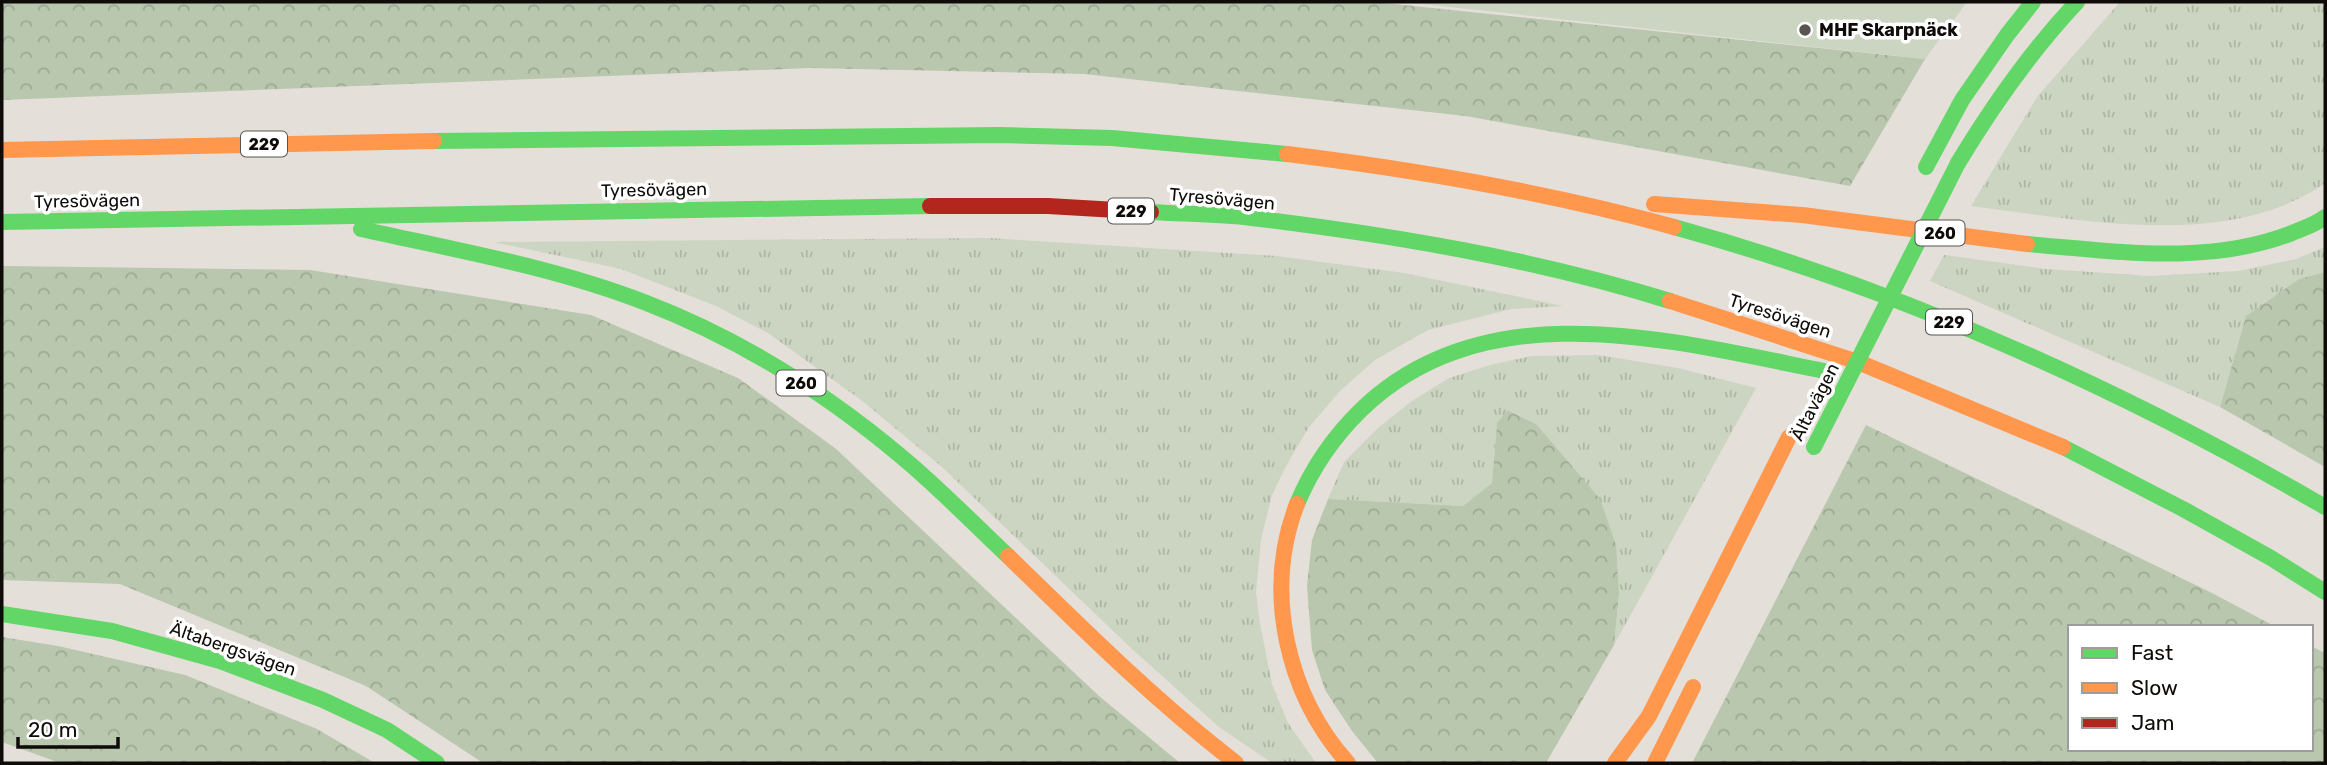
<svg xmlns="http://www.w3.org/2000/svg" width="2327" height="765" viewBox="0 0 2327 765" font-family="Rubik,sans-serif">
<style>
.grass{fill:url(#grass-tufts)}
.forest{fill:url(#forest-crowns)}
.pitch{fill:#cbd5c1}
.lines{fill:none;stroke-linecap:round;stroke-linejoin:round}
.fast{stroke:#63d668;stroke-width:16}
.slow{stroke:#ff974d;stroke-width:16}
.jam{stroke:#b3261e;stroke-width:16}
.fast-bridge{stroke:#63d668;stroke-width:16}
.poi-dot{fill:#595551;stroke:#fff;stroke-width:2.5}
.labels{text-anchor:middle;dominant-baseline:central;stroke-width:7;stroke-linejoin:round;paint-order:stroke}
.shield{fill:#fff;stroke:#565452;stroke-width:2}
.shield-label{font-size:16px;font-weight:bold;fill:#0e0b08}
.poi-label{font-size:18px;font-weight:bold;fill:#0e0b08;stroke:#fff;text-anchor:start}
.street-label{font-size:18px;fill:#0e0b08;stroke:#fff}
</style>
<defs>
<pattern id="grass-tufts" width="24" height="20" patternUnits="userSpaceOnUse" patternTransform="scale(1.75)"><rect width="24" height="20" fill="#cbd5c1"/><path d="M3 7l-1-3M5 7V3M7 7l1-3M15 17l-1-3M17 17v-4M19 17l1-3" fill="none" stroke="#adb6a4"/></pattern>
<pattern id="forest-crowns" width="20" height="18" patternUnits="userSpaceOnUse" patternTransform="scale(1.75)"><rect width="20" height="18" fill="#b8c7ad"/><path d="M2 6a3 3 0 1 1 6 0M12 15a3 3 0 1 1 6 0" fill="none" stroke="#9daa93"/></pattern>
</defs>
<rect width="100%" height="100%" fill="#e4dfd9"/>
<path class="grass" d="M2120,2H2325V183C2228,251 2081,220 1971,206L2037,97Z
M989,238L1277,256L1404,273L1563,306L1511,309L1428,330L1375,360L1341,390L1309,427L1286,466L1272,495L1261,539L1256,593L1260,624L1272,684L1288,723L1316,763H1272L1219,727L1132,649L942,467L861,400L768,333L716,306L621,269L494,242Z
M2325,247V272L2299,279L2246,316L2220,407L1930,281L1944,255L2046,269L2150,276L2238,271L2296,259Z
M1598,355L1678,368L1756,388L1614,645L1619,594L1536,424L1509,410L1497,423L1492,483L1463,506L1328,499L1344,462L1379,427L1412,401L1449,378L1490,365L1532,356Z"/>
<path class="forest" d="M2,2H1375L1925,59L1850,186L1466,116L1084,74L811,68L2,100Z
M2,266L310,270L591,315L738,378L835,448L1099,696L1180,763H483L366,686L120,584L2,580Z
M2325,272V467L2220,407L2246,316L2299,279Z
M1508,410L1536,424L1600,499L1616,545L1619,594L1614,645L1546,763H1378L1352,731L1325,690L1312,650L1307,586L1312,540L1328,499L1463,506L1492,483L1497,423Z
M1866,425L2212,593L2276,627H2070V749H2311V646L2325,653V763H1692Z
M2,637L58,646L185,675L317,729L375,763H60L2,742Z"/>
<path class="pitch" d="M1404,2H1967L1925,59Z"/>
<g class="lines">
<path class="fast" d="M434,141L1001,135L1112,138L1287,154
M1958,163C1993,105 2031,51 2077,2
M1926,167L1962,100L2007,35L2033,2
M1151,212C1184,214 1219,214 1252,218C1393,235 1535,259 1670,301
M2,222L930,206
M1674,227C1902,290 2120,388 2325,507
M361,229C456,250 553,267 644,302C738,338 826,393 903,458C939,488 973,523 1008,556
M2027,244C2115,251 2208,266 2292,233C2303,228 2315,225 2325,217
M2063,447L2183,509L2271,558L2325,592
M1297,504C1312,468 1334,436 1362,409C1487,289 1674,341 1824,371
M2,614L112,631L220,661L323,700L387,730L437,763"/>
<path class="slow" d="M2,150L434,141
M1287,154C1418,170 1547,192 1674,227
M1654,204L1802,215L2027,244
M1670,301L1858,362L2063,447
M1297,504C1263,592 1287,695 1348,763
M1008,556C1082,628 1154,700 1236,763
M1615,763L1649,716L1789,437
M1655,763L1693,687"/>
<path class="jam" d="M930,206H1048L1151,212"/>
<path class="fast-bridge" d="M1814,447L1958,163"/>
</g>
<circle class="poi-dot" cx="1805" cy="30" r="7"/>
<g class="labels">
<g class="shield">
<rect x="241" y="131.5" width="46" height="25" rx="5"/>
<rect x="1108" y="198.5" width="46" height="25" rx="5"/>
<rect x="1915.5" y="220.5" width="49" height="25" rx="5"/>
<rect x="1926" y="309.5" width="46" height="25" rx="5"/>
<rect x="776.5" y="370.5" width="49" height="25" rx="5"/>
</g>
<g class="shield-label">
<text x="264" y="144">229</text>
<text x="1131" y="211">229</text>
<text x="1940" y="233">260</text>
<text x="1949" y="322">229</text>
<text x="801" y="383">260</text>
</g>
<g class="poi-label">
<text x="1819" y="30">MHF Skarpnäck</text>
</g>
<g class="street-label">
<text transform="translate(654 190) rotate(-1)">Tyresövägen</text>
<text transform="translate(1222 199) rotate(5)">Tyresövägen</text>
<text transform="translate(87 201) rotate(-1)">Tyresövägen</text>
<text transform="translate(1780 316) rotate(18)">Tyresövägen</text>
<text transform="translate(1815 402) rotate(-63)">Ältavägen</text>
<text transform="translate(233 649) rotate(19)">Ältabergsvägen</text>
</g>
</g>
<rect width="2327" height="765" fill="none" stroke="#0e0b08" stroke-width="7"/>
<rect x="2068" y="625" width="245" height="126" fill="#ffffff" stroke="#9f9d9c" stroke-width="2"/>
<rect x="2082" y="648" width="35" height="10" fill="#63d668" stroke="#9f9d9c" stroke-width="2"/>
<text x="2131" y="660" font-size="21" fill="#0e0b08">Fast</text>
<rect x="2082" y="683" width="35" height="10" fill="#ff974d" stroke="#9f9d9c" stroke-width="2"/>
<text x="2131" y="695" font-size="21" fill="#0e0b08">Slow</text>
<rect x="2082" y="718" width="35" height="10" fill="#b3261e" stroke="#9f9d9c" stroke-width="2"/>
<text x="2131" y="730" font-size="21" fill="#0e0b08">Jam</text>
<path d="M18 737v10h100v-10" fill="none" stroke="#0e0b08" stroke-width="3.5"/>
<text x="28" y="737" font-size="21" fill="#0e0b08" stroke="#ffffff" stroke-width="5" paint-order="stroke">20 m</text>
</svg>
